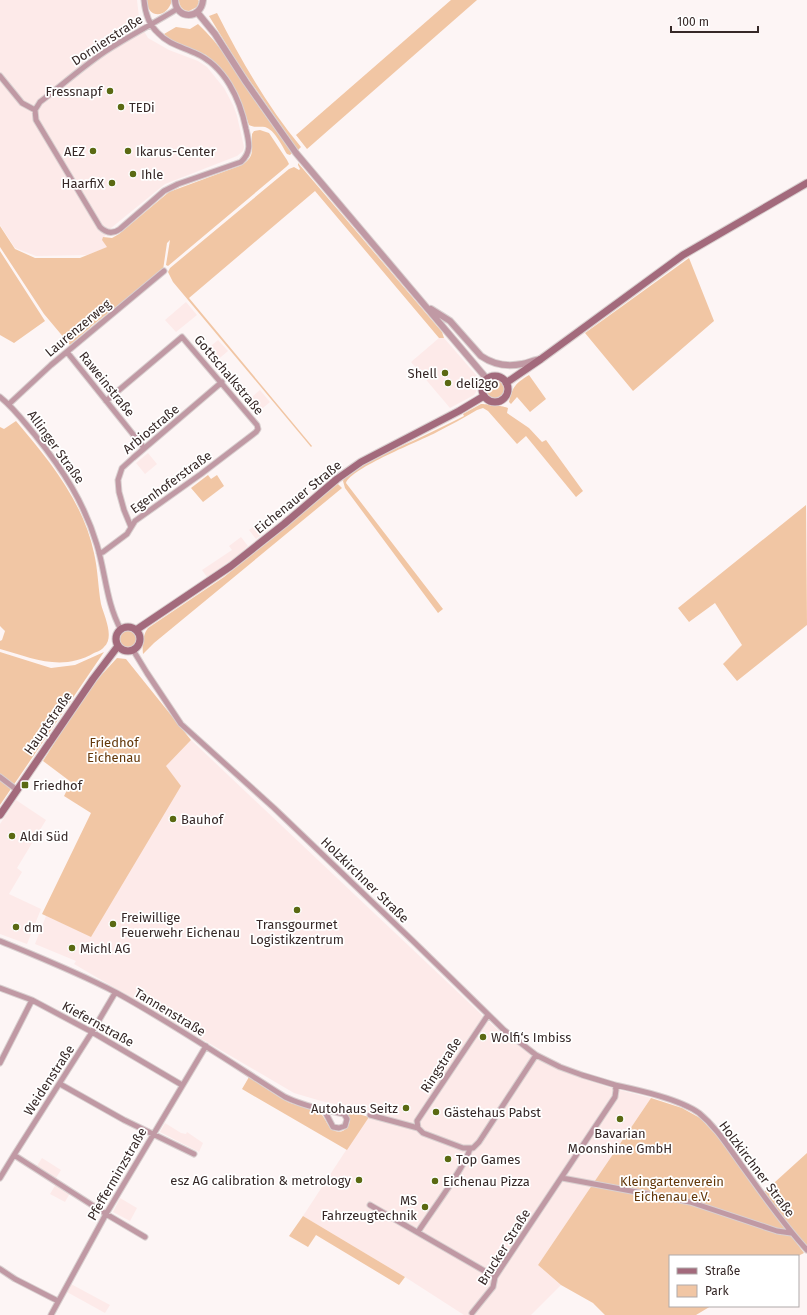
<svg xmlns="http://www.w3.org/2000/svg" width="807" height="1315" viewBox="0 0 807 1315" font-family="'Fira Sans',sans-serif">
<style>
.built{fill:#fdeae9}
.green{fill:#f1c6a4}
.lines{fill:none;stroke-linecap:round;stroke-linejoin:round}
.minor-casing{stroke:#d9d0d0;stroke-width:7}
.tertiary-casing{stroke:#d9d0d0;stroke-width:8}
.secondary-casing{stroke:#d9d0d0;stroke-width:9}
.minor{stroke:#c099a4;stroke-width:5}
.tertiary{stroke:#c099a4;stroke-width:6}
.secondary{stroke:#a36a7c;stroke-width:7}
.poi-dot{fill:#5a6912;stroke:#fff;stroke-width:1.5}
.labels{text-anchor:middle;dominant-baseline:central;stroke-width:3.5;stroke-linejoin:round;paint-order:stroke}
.street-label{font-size:13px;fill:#362827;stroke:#fff}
.poi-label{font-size:13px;fill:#362827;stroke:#fff;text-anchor:start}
.park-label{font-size:13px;fill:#64380a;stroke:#fff}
</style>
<rect width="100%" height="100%" fill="#fdf5f5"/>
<path class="built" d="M0,0H137L139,17V22L148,38L169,50L198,61L207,67L224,88L233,105L237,116L244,147L243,151L237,156L165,184L111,228L102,240L108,247L87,255L36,256L15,248L0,225Z
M186,302L197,315L176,332L165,320Z
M439,338H444L476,375L478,383L476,392L474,395L450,408L411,362Z
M218,340L228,351L215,362L205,351Z
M260,390L270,402L257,413L247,401Z
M148,453L157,464L145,474L136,463Z
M261,521L268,530L256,539L249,530Z
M241,537L248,546L237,556L207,577L202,570L232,550L229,546Z
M191,740L501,1033L533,1056L557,1069L608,1087L651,1098L538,1265L561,1285L531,1315H464L405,1277L303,1216L371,1112L321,1101L294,1093L74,964L76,961L35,944L46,916L91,936L165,766Z
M16,800L46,820L17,868L22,872L9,894L41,909L27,944L0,934V824Z
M165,1123L181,1133L186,1134L187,1132L203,1143L199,1152L160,1132Z
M42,1158L61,1170L56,1178L37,1166Z
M56,1184L70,1193L65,1202L50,1194Z
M120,1198L137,1208L130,1221L113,1212Z
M71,1284L110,1305L105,1313L67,1292Z"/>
<path class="green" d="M146,0H172C168,17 149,21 146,0Z
M179,0H198L199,1L197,7L189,11C183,11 179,6 179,0Z
M451,0H477L307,149L296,135Z
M217,13C241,60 267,106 301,147L298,150L239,65L209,16Z
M198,24C221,45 236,72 253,98C266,117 279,135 292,153L290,155L287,154C282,146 275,130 265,127C259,126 254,128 249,125L239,96L218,65L206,55L171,40L164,34L176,27L190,29Z
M260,130L269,133L287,160L289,164L286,167L168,266L166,265L170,240L167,243L163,270L94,324L70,345L44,314L0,247V226L15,249L35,258H80L107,247L102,240L103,237L112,238L119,234L169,192L242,165C256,155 251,150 252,134L254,131Z
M298,163L442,332L444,338H439L315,191L189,298L312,446L311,447L173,282L168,272L170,268L289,169L294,167L299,170L300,169L298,165Z
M0,251L45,321L14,343L0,335Z
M689,258L714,321L633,391L585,333Z
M529,375L546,399L530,412L517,397L511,404L509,402C513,386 515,384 529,375Z
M485 389a10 10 0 1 1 20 0a10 10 0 1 1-20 0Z
M481,404C485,404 505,406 508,408L507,413L529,428L542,442L546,440L583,491L576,497L526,436L517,444L488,411L483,408L477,410C464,418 450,425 437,432C420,441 351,468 346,483L443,609L438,613L345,488L343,481C348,468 403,446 417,439C433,431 449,424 464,416L463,414Z
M16,421C49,460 83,501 94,553C98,570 98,587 101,604C104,616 115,637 104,647C102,650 97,652 94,653C61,672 33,658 0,649V641L2,640L5,631L0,626V427L4,429Z
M208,475L211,479L217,475L224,486L203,502L191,488Z
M337,483L342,488L154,643L143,654C142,646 143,634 148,628L224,577L273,538Z
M806,505L807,625L737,681L723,664L742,645L715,603L689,622L678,608Z
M119 639a9 9 0 1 1 18 0a9 9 0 1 1-18 0Z
M0,652L51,668L75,665L104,652L0,805Z
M117,658L126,659L191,740L166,766L181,786L91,937L42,914L91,813L64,796L71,782L43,761L76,709L95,682Z
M249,1077C262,1085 274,1095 288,1102C297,1106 313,1107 320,1113C326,1118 327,1128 335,1131C343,1134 349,1128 350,1120L347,1114L351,1112L369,1117L347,1150L242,1089Z
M651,1098L682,1108L700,1118L717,1136L804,1253L798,1256H670V1306H711L696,1315H605L593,1303L561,1285L538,1265Z
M807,1153V1245L806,1246L792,1231L764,1192Z
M303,1216L405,1277L399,1285L316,1235L308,1247L289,1236Z"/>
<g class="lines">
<g class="minor-casing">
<path id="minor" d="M144,0C145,12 149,25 158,33C168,44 182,47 195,53C225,66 240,99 246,129C249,142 252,152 241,162L178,184L164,191L120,229C113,234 106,233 100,227L36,120L35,110L40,102C61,86 81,68 103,53C127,37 153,24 177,9
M0,76L22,103L35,110
M67,352L144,448
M0,397C14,408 24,422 35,435C63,470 84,502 97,545C106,575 106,602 121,630
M9,404L51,365L164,271
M131,527L124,510L119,492L118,480L122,468L133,458L222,382
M99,553L103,552L127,534L135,521L201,474L256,432L258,429L257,425L182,337L106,401
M133,650L147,673L181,724L274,808L414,942L504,1030L536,1055L560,1067L582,1075L615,1085L616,1090L615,1097L495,1277L493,1287L472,1313
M0,777L17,790
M0,941C39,957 79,973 117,993C175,1025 230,1062 285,1097C304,1106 324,1110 344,1114L347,1119L345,1126L339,1128L333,1127L324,1110
M0,988L32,1000L92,1032L182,1085
M0,1063L32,1000
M60,1084L124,1120L194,1154
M615,1085C638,1090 680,1099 699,1113C716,1127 727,1145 740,1163C761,1192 782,1223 807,1250
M370,1115L418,1128L423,1133L463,1148H473L479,1142L536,1055
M418,1128L417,1121L488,1015
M14,1155L106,1214L145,1237
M0,1178L14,1155L92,1032L115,993
M562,1178L690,1202L777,1231L791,1233
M370,1205L495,1277
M418,1232C428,1216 468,1163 470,1148
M0,1269L15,1279L58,1301
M51,1315L106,1214L206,1046"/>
</g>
<g class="tertiary-casing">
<path id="tertiary" d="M175,0C176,20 201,20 203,0
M197,12L215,34L246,82L296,153L487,379
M431,309L450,321L481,356C494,365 507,367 522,364C528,363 534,360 541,359"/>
</g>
<g class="secondary-casing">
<path id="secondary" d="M482 389a13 13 0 1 1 26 0a13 13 0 1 1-26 0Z
M506,383L541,359L683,255L807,183
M116 639a12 12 0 1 1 24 0a12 12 0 1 1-24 0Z
M136,630L231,566L284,524L337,479L361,462L459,411L484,396
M0,815L93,679L118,646"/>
</g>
<use href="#minor" class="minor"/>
<use href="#tertiary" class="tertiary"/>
<use href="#secondary" class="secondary"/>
</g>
<g class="poi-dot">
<circle cx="110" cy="91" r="4"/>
<circle cx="121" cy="107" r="4"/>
<circle cx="93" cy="151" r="4"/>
<circle cx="128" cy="151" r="4"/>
<circle cx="133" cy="174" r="4"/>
<circle cx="112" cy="183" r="4"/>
<circle cx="445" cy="373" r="4"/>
<circle cx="448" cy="383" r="4"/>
<rect x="21" y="781" width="8" height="8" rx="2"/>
<circle cx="173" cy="819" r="4"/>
<circle cx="12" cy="836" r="4"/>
<circle cx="297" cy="910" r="4"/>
<circle cx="113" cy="924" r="4"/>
<circle cx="16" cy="927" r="4"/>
<circle cx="72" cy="948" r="4"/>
<circle cx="483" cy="1037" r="4"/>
<circle cx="406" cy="1108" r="4"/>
<circle cx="436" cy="1112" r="4"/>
<circle cx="620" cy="1119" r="4"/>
<circle cx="448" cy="1159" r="4"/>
<circle cx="359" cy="1180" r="4"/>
<circle cx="435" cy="1181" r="4"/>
<circle cx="425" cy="1207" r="4"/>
</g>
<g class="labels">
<g class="street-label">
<text transform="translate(107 40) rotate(-33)">Dornierstraße</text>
<text transform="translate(78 328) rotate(-40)">Laurenzerweg</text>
<text transform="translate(229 375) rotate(50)">Gottschalkstraße</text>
<text transform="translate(107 384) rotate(51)">Raweinstraße</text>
<text transform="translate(151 429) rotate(-40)">Arbiostraße</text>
<text transform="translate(56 447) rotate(54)">Allinger Straße</text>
<text transform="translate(171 482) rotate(-36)">Egenhoferstraße</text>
<text transform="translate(298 497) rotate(-39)">Eichenauer Straße</text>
<text transform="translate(48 723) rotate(-55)">Hauptstraße</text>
<text transform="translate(365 880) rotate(44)">Holzkirchner Straße</text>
<text transform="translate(170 1012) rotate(31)">Tannenstraße</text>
<text transform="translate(98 1024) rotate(29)">Kiefernstraße</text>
<text transform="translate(441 1065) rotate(-57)">Ringstraße</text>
<text transform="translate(49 1080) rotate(-57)">Weidenstraße</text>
<text transform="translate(757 1169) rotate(53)">Holzkirchner Straße</text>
<text transform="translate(117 1174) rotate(-60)">Pfefferminzstraße</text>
<text transform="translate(504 1247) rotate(-58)">Brucker Straße</text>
</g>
<g class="poi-label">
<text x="102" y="91" text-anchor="end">Fressnapf</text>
<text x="129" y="107">TEDi</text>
<text x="85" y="151" text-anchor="end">AEZ</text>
<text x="136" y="151">Ikarus-Center</text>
<text x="141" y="174">Ihle</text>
<text x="104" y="183" text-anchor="end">HaarfiX</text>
<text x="437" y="373" text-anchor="end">Shell</text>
<text x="456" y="383">deli2go</text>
<text x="33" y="785">Friedhof</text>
<text x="181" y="819">Bauhof</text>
<text x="20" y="836">Aldi Süd</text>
<text x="121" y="917">Freiwillige<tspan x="121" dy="15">Feuerwehr Eichenau</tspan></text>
<text x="297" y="924" text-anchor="middle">Transgourmet<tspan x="297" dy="15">Logistikzentrum</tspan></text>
<text x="24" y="927">dm</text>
<text x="80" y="948">Michl AG</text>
<text x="491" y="1037">Wolfi‘s Imbiss</text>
<text x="398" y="1108" text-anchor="end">Autohaus Seitz</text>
<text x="444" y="1112">Gästehaus Pabst</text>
<text x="620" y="1133" text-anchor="middle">Bavarian<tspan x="620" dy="15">Moonshine GmbH</tspan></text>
<text x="456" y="1159">Top Games</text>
<text x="351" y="1180" text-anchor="end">esz AG calibration &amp; metrology</text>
<text x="443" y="1181">Eichenau Pizza</text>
<text x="417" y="1200" text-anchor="end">MS<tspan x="417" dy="15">Fahrzeugtechnik</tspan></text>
</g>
<g class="park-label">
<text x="114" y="742">Friedhof<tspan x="114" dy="15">Eichenau</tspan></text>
<text x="672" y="1181">Kleingartenverein<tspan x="672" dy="15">Eichenau e.V.</tspan></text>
</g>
</g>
<rect x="669" y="1255" width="130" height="52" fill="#ffffff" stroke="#afa9a9"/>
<rect x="677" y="1268" width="20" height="6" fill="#a36a7c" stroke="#afa9a9"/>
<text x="705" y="1275" font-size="12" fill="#362827">Straße</text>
<rect x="677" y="1285" width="20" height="12" fill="#f1c6a4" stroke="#afa9a9"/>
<text x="705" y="1295" font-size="12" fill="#362827">Park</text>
<path d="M671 26v6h87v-6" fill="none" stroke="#362827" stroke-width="2"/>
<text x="677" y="26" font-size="12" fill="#362827" stroke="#ffffff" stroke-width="3" paint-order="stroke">100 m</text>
</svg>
